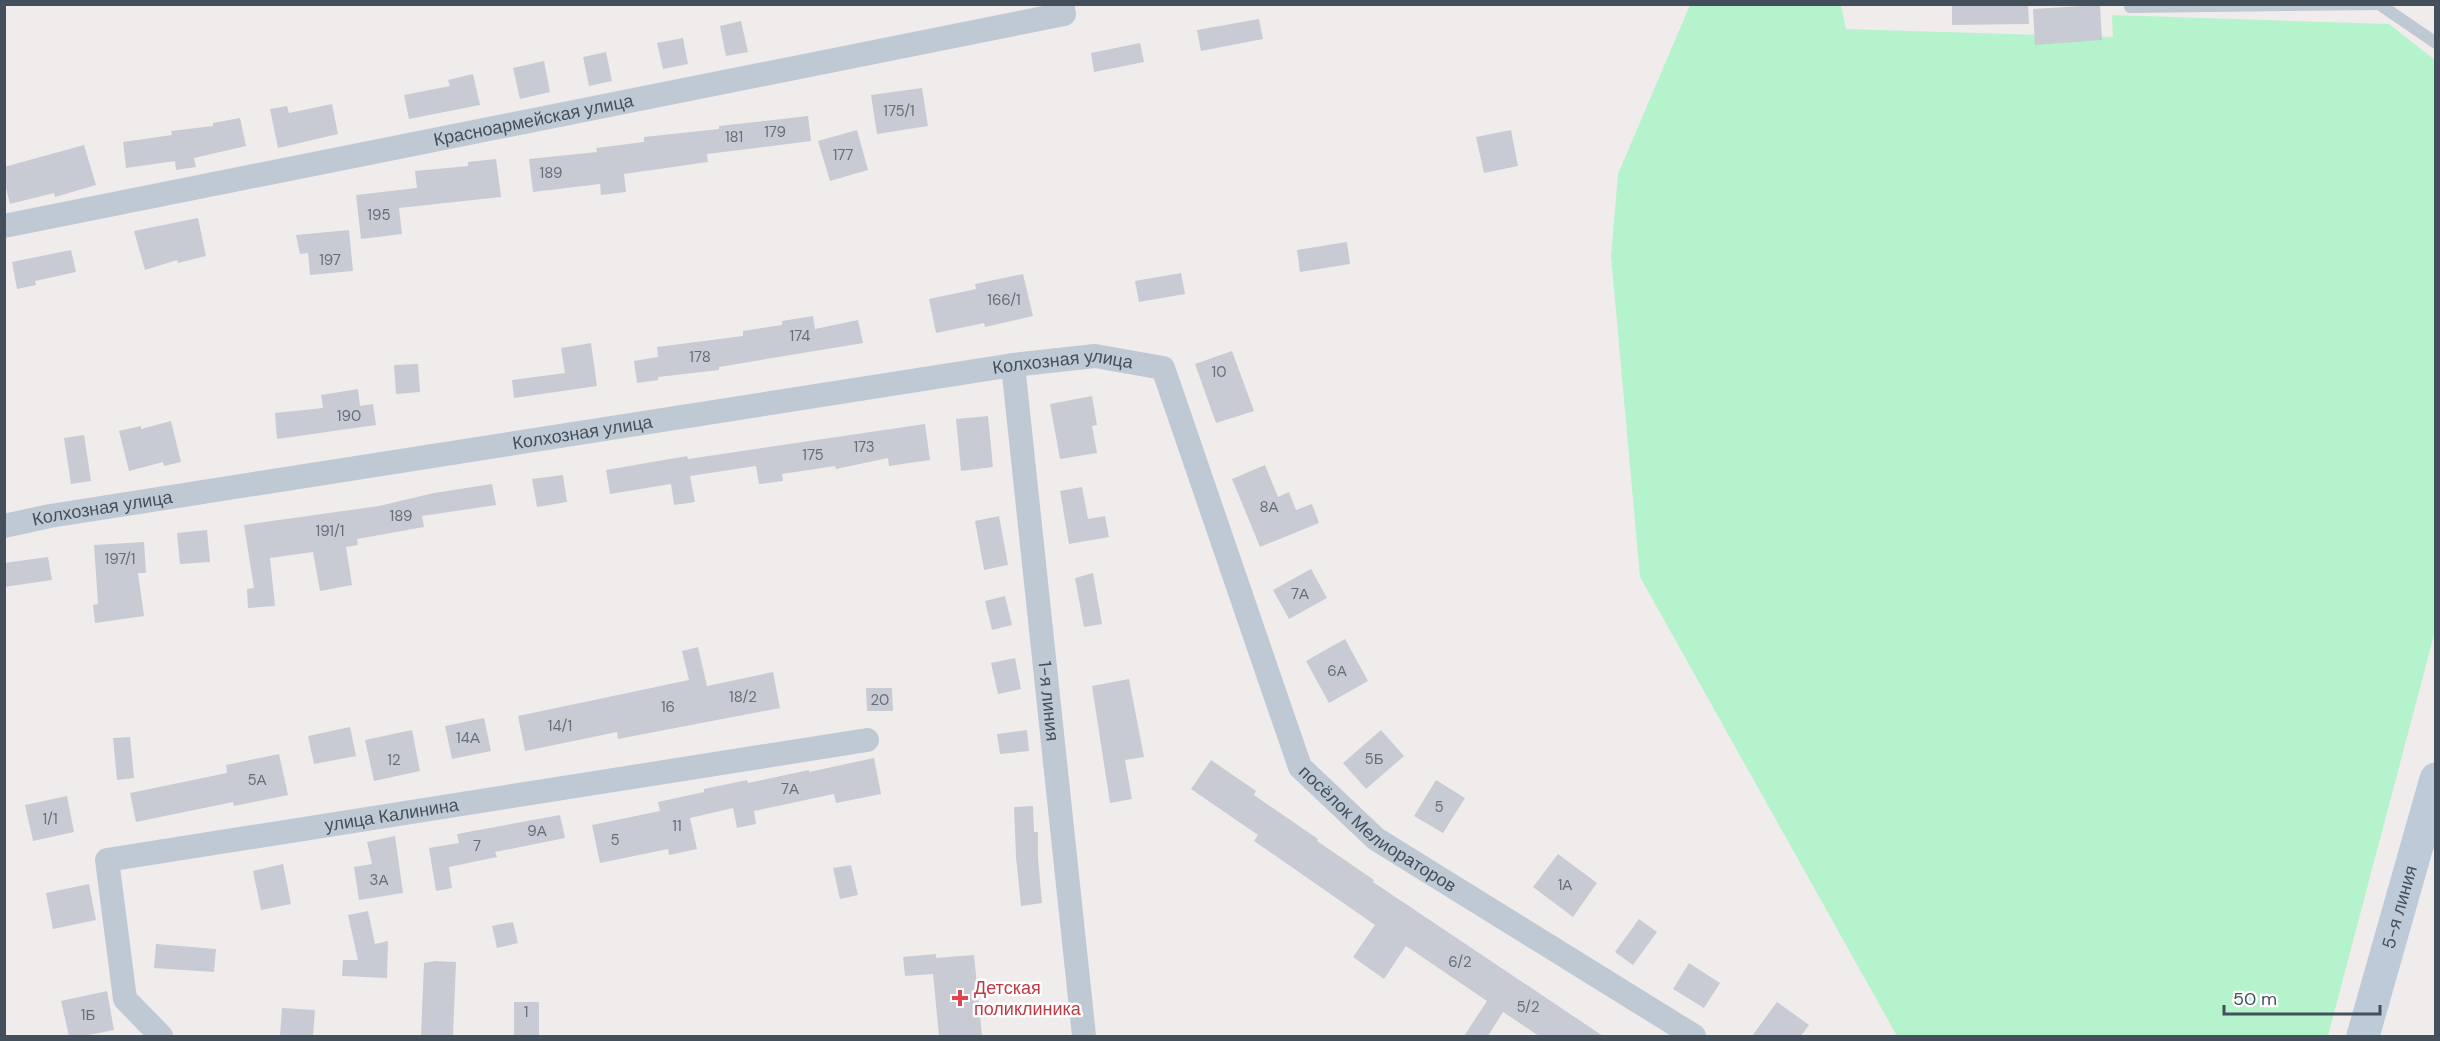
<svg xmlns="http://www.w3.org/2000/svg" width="2440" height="1041" viewBox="0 0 2440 1041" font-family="'DM Sans',sans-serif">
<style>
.green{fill:#b5f3cd}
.building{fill:#c8cbd3}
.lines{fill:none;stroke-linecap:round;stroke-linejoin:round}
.lane{stroke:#bec9d4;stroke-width:12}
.street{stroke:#bec9d4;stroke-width:24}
.secondary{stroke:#bdcad8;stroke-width:33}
.health-dot{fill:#e0444e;stroke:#fff;stroke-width:2}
.labels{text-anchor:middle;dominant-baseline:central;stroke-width:5;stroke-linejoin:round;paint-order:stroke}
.number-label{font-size:15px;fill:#646f7a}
.street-label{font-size:18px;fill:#43505c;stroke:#fff}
.health-label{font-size:18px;fill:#be3a42;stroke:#fff;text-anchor:start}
</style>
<rect width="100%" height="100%" fill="#f0ecec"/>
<path class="green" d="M1690,5H1841L1846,29L2113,37L2112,15L2389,24L2435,60V631L2328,1036H1897L1640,577L1611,256L1618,174Z"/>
<path class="building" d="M1952,4H2028L2029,24L1952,25Z
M2100,5L2102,40L2035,45L2033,9Z
M1259,19L1263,39L1201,51L1197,30Z
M741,21L748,52L726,56L720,26Z
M683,38L688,64L663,69L657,43Z
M1140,43L1144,62L1094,72L1091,53Z
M606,52L612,81L589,86L583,57Z
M544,61L550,92L520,99L513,68Z
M473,74L480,105L409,119L404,95L450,86L448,80Z
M922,88L928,126L877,134L871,95Z
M332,104L338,134L278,148L270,109L287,106L289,113Z
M808,116L811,141L707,154L708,162L624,174L626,192L601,195L600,184L533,192L529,159L597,152L596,148L644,142V137L719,129V126Z
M240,118L246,146L194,158L196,167L176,170L175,161L126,168L123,142L172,135L171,131L213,126V123Z
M857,130L868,170L830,181L818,141Z
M1511,130L1518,166L1484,173L1476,137Z
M84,145L96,185L55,197L54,193L10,204L4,180V167Z
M496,159L501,197L399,208L402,234L361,239L356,195L417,188L415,171L468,166V162Z
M198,218L206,256L178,263L177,260L145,270L134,231Z
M349,230L353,271L310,275L308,253L300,254L296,235Z
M1347,242L1350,264L1300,272L1297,250Z
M71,250L76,272L35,281L36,285L17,289L12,262Z
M1181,273L1185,294L1139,302L1135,281Z
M1023,274L1033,316L985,327L984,323L936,333L929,299L976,289L975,284Z
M813,316L815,329L858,320L863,343L719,367V370L658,377V380L637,383L634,361L658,357L657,347L743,336V331L782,325V321Z
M591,343L597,386L514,398L512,380L565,373L561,348Z
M1232,351L1254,411L1216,423L1195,364Z
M418,364L420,392L396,394L394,365Z
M358,389L360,406L373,404L376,425L277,439L275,413L323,408L321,395Z
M1092,396L1097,425L1092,426L1097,453L1060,459L1050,404Z
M988,416L993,467L961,471L956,419Z
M171,421L181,462L164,466L163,462L129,471L119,431L141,426V429Z
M925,424L930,460L889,466L888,458L836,469L835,466L782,474L783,481L759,484L756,466L690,476L695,502L674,505L671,484L610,494L606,470L687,456L688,459Z
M84,435L91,481L71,484L64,438Z
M1265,465L1278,497L1289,492L1296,510L1312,504L1319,523L1260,547L1232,479Z
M563,475L567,502L537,507L532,479Z
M492,484L496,505L422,516L424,527L357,539L358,545L346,547L352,585L320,591L313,552L270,558L275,606L248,608L247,589L254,588L244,525L379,506L434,493Z
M1082,487L1088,519L1105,516L1109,537L1069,544L1060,491Z
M999,516L1008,565L984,570L975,521Z
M207,530L210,562L180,564L177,533Z
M144,542L146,573H138L144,616L95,623L93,605L98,604L94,545Z
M48,557L52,580L4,587V563Z
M1311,569L1327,598L1289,619L1273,590Z
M1093,573L1102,624L1084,627L1075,578Z
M1005,596L1012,625L992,630L985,601Z
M1345,639L1368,681L1329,703L1306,661Z
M698,647L707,686L773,672L780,708L618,739L617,732L525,751L518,716L689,680L682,651Z
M1015,658L1021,689L998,694L991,663Z
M1129,679L1144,757L1125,760L1132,799L1110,803L1092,686Z
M866,688H892L893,711H867Z
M484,718L491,751L452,759L445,726Z
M350,727L356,756L314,764L308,736Z
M412,730L420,771L374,781L365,740Z
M1027,730L1029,751L1000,754L997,734Z
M1381,730L1404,756L1366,789L1343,763Z
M130,737L134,778L117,780L113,738Z
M279,754L288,795L234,806L233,802L136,822L130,793L227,773L226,765Z
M874,758L881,794L836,803L834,794L754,811L756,824L737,828L733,808L690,818L697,849L669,855L668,849L600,863L592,825L660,811L658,802L704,792V789L747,780L748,783L809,770V772Z
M1211,760L1256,791L1254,795L1318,839L1317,841L1374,880L1373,882L1603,1036H1539L1503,1012L1488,1036H1464L1487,1001L1406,946L1384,979L1353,957L1375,925L1254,841L1258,835L1191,789Z
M1436,780L1465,798L1443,833L1414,816Z
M67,796L74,832L33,841L25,805Z
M1033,806L1034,832H1038V858L1042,903L1021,906L1016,857L1014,807Z
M560,815L565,838L495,852L497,857L449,867L452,888L436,891L429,848L459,843L457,834Z
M395,836L403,893L359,900L354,867L372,864L367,842Z
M1558,854L1597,883L1573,917L1533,887Z
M283,864L291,904L261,910L253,871Z
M851,865L858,895L840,899L833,868Z
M89,884L96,920L53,929L46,893Z
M368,911L375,944L388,941L387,978L342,976L343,960H358L348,915Z
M1639,919L1657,932L1633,965L1615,952Z
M513,922L518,943L497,948L492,926Z
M156,944L216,949L214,972L154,968Z
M936,954V958L974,955L982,1036H939L933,974L905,976L903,957Z
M435,961L456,962L453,1036H421L424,963Z
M1689,963L1720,983L1704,1008L1673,989Z
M107,991L114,1030L84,1036H69L61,1001Z
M514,1002H539V1036H514Z
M1777,1002L1809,1025L1801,1036H1752Z
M282,1008L315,1010L313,1036H280Z"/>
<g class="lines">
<path class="lane" d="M2130,4V7L2377,4
M2379,4L2436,43"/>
<g class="street">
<path id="s1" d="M4,226L1064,14L1062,4"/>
<path id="s2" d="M1013,365L1084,1036"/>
<path id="s3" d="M4,526L50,516L1013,365L1095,356L1163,368L1300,767L1376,839L1694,1036"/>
<path id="s4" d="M161,1036L125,999L107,860L867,740"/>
</g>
<path class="secondary" id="s5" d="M2363,1036L2436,779"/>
</g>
<path class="health-dot" d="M957 989h6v6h6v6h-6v6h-6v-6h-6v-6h6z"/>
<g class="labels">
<g class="number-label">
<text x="899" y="111">175/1</text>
<text x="775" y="132">179</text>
<text x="734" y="137">181</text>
<text x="843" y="155">177</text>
<text x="551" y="173">189</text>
<text x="379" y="215">195</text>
<text x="330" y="260">197</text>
<text x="1004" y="300">166/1</text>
<text x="800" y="336">174</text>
<text x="700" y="357">178</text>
<text x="1219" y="372">10</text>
<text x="349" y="416">190</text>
<text x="864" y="447">173</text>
<text x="813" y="455">175</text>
<text x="1269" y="507">8А</text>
<text x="401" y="516">189</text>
<text x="330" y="531">191/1</text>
<text x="120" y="559">197/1</text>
<text x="1300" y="594">7А</text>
<text x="1337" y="671">6А</text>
<text x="743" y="697">18/2</text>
<text x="880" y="700">20</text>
<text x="668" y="707">16</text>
<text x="560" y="726">14/1</text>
<text x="468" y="738">14А</text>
<text x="1374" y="759">5Б</text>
<text x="394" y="760">12</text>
<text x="257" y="780">5А</text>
<text x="790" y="789">7А</text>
<text x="1439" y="807">5</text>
<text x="50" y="819">1/1</text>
<text x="677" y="826">11</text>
<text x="537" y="831">9А</text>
<text x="615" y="840">5</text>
<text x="477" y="846">7</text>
<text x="379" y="880">3А</text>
<text x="1565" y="885">1А</text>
<text x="1460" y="962">6/2</text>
<text x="1528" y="1007">5/2</text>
<text x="526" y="1012">1</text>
<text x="88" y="1015">1Б</text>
</g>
<g class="street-label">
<text stroke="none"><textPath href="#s1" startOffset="540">Красноармейская улица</textPath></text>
<text stroke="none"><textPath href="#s3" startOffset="1072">Колхозная улица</textPath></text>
<text stroke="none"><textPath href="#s3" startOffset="586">Колхозная улица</textPath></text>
<text stroke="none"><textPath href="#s3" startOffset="100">Колхозная улица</textPath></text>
<text stroke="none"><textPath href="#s2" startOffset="338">1-я линия</textPath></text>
<text stroke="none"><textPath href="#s4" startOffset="480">улица Калинина</textPath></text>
<text stroke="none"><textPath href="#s3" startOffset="1695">посёлок Мелиораторов</textPath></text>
<text stroke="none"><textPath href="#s5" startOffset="134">5-я линия</textPath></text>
</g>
<g class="health-label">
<text x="974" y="988">Детская<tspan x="974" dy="21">поликлиника</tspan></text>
</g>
</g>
<rect width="2440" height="1041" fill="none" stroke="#43505c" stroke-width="12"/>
<path d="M2224 1005v9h156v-9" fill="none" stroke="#43505c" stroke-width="3"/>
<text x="2233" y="1005" font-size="18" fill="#43505c" stroke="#ffffff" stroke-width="4.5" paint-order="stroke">50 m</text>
</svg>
